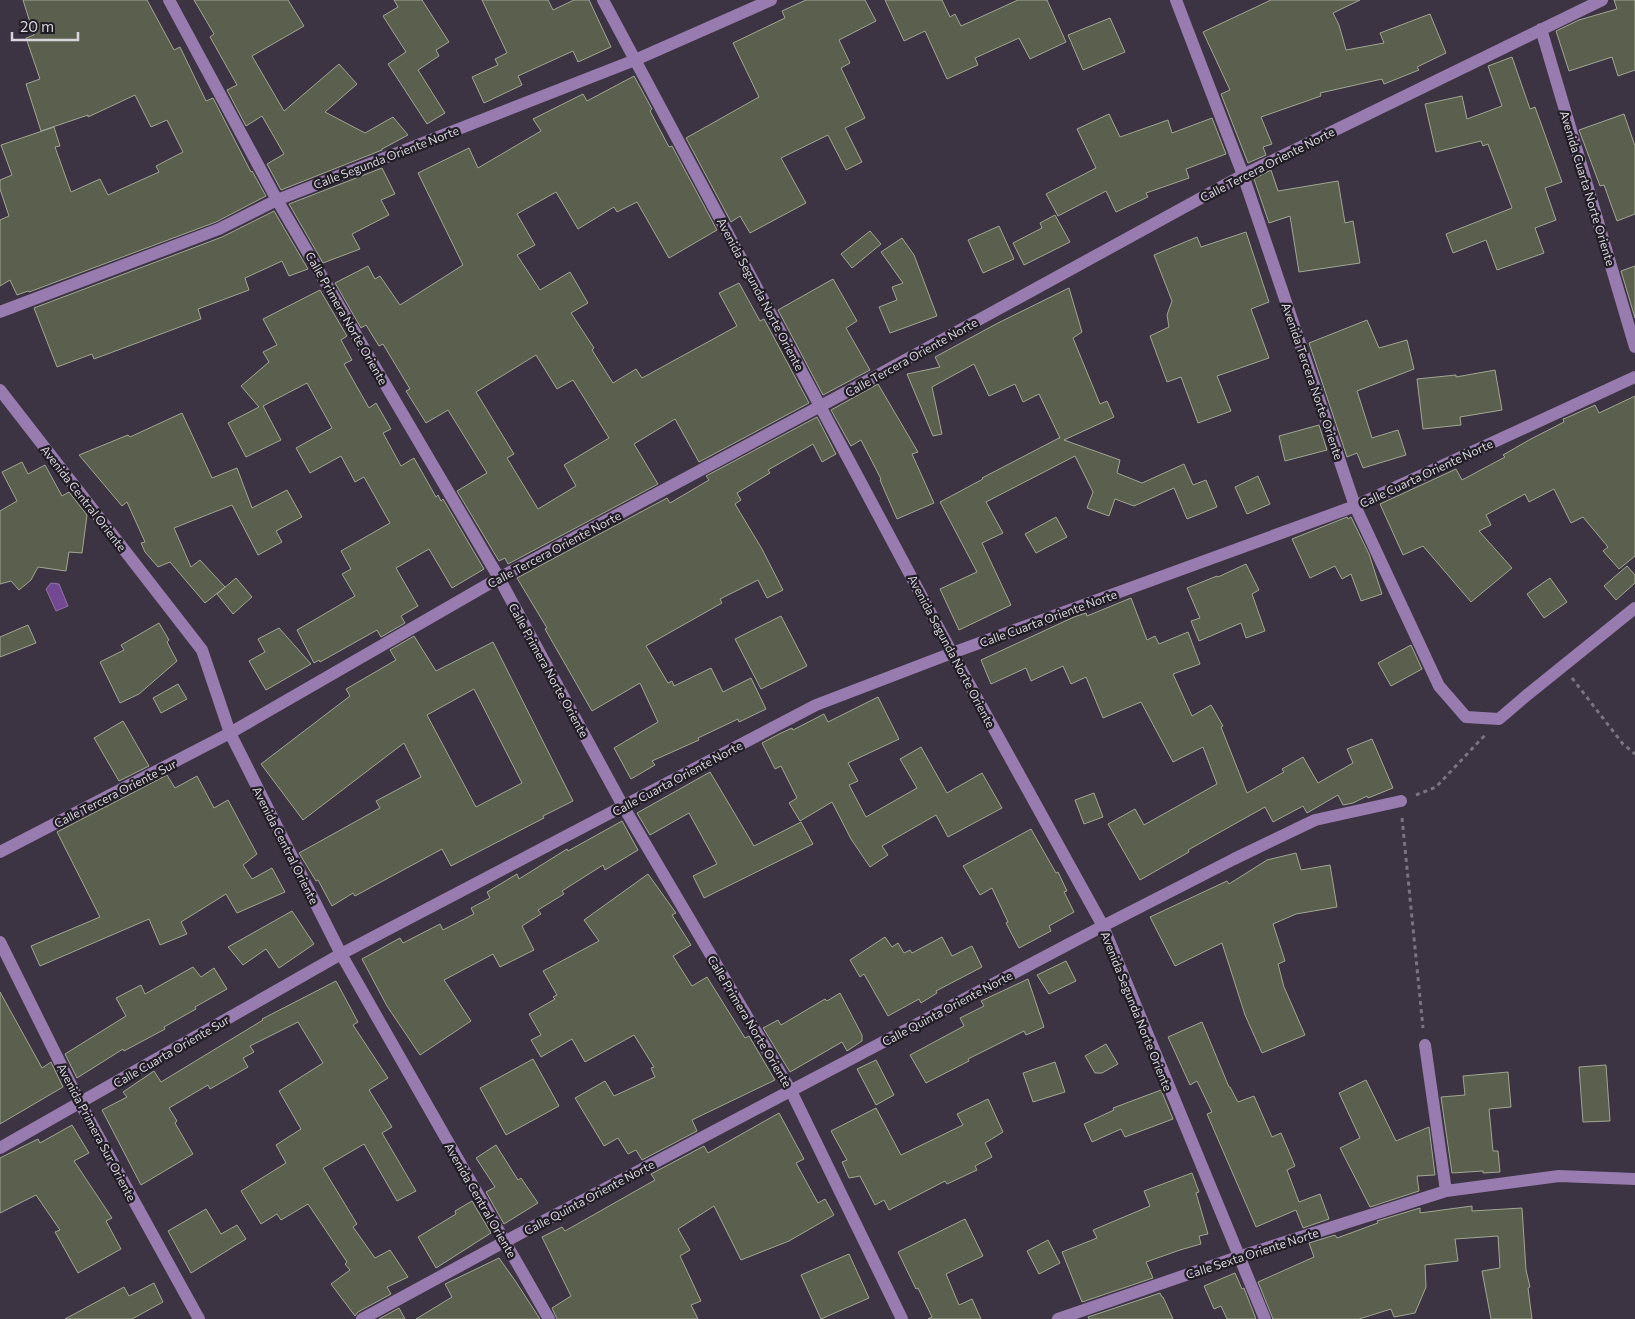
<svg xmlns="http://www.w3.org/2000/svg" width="1635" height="1319" viewBox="0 0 1635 1319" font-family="Commissioner,sans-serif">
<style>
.water{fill:#734893;stroke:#9272aa}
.building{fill:#5b5f4d;stroke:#a1a693;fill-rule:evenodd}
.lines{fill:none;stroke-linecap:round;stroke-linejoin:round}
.path{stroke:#7a7480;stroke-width:3;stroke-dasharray:4 4;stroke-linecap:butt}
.minor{stroke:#987baf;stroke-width:12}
.labels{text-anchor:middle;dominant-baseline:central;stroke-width:4.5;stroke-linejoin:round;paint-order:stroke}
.street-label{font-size:12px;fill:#d9d5de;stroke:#211d24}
</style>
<rect width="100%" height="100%" fill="#3c3442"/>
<path class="water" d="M51,583L59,584L68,606L56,611L46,589Z"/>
<path class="building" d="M23,0H147L174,50L180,47L206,101L213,98L251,172L252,171L266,196L216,222L29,292L28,291L17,295L10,280L0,286V220L9,216L0,189V180L12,175L1,145L54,127L60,146L55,147L71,192L100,179L108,195L159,172L156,166L183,152L167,120L151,127L135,95L88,117V115L41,131L26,84L40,79L26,38L34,35Z
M194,0H288L304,26L252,56L284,111L339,64L357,84L325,112L365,133L393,117L408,135L382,149V150L281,190L267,164L284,154L262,116L246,126L227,90L237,85L210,37L214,34Z
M394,0H422L449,42L436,50L439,56L418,70L445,113L427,124L388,64L406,52L383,16L398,7Z
M482,0H548L553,10L574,0H589L611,47L578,62L573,51L518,76L522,85L484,103L472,77L498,65L495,59L507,53Z
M806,0H865L876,21L839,40L850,63L841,68L865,118L845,128L862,162L846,170L828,135L781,158L806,203L750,233L740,216L731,222L686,138L759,97L733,43L785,18L782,11Z
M885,0H942L950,17L955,14L961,26L1018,0H1047L1066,42L1030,59L1019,38L975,58L978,65L947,79L925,31L904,41Z
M1271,0H1360L1333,13L1339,25L1346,50L1384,43L1380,33L1430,14L1446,53L1417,67L1419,70L1384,84L1382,79L1320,93L1321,96L1261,117L1272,144L1263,147L1266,155L1248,163L1221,94L1230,90L1203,32Z
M1614,0H1635V70L1618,76L1612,57L1569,71L1556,31L1579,20L1617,9Z
M1110,18L1125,52L1083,70L1068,35Z
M1512,57L1530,109L1535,107L1562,182L1545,188L1556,220L1535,228L1544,253L1497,270L1486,240L1453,253L1446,234L1512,208L1488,144L1483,146L1481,141L1436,152L1425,104L1462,96L1467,119L1502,106L1488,66Z
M634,76L652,109L650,111L669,147L672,146L717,230L669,258L637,202L617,212L614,207L578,229L556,192L517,214L535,245L517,255L540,290L570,272L588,303L571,313L594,348L592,350L613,383L636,369L642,378L737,326L719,293L739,283L760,321L764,319L809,403L699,462L675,419L634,444L658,484L508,564L505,558L499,561L457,491L487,473L448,410L426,423L406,391L410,389L383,344L379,346L366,325L361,328L335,283L368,266L375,279L380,276L400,305L463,265L418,173L469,148L478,168L541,131L533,119L583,94L587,101ZM536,355L557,389L573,380L609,438L564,465L576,486L538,509L507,458L514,454L476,392Z
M1109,114L1120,137L1168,120L1172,133L1212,118L1226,154L1186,169L1189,178L1146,193L1148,197L1116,212L1106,191L1058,216L1046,194L1096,168L1077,129Z
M1624,114L1635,146V214L1617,221L1604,185L1600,186L1579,130Z
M382,168L395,194L381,200L389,215L352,234L360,249L323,263L289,204Z
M1271,170L1278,191L1338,181L1345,223L1353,221L1360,263L1299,272L1290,216L1269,223L1254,179Z
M274,211L308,269L289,276L282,261L245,278L249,290L198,309L201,319L94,359L92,354L57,367L34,308L222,237Z
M1055,215L1070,242L1024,265L1013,243L1042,228L1040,223Z
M999,226L1014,259L983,273L968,240Z
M870,231L881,244L852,268L841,254Z
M1246,232L1269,302L1251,309L1269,358L1217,376L1231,411L1198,423L1181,377L1167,382L1150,336L1169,327L1167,315L1172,301L1154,255L1197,237L1201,247Z
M902,238L914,255L937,316L890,333L879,307L897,300L892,287L903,283L881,252Z
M1635,266V318L1621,271Z
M833,279L857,321L846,328L870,370L823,395L778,310Z
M1069,288L1082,332L1073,338L1100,404L1107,401L1114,417L1064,440L1120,460L1117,473L1142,483L1184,464L1193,485L1206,480L1217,507L1187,519L1174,488L1134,506L1115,499L1109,516L1087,508L1093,492L1075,456L986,502L1003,533L982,543L1011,605L959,630L940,589L977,572L940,502L983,479L982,478L1059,438H1060L1039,394L1023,402L1015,384L989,396L974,364L932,387L942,434L933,436L907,374L940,367L935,357L998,323Z
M320,290L347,336L341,340L352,360L344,364L369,408L376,403L391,429L383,433L401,466L414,458L436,497L438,495L441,501L443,499L484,569L452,588L429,549L396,568L418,606L401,616L405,623L381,637L377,630L320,662L319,660L314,663L297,630L355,596L342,574L351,569L341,551L390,523L364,477L355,482L341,456L310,473L296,448L332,428L307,383L263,406L281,440L246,457L228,423L259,407L241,386L269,362L263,352L277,345L263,319Z
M1367,320L1379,348L1407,340L1414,369L1357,391L1372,438L1398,430L1406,455L1363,468L1357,453L1347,457L1309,343Z
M1495,370L1502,410L1460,417L1461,425L1423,429L1417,379L1456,375V377Z
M878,384L918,452L912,454L934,503L897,519L880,480L881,479L861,440L851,446L831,410Z
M1635,396V556L1619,569L1603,551L1608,547L1583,517L1571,523L1554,489L1529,502L1525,494L1486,515L1491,525L1479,531L1512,568L1471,602L1423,546L1403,555L1380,504L1456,469L1462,480L1505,457L1503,455L1529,440L1564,422L1563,419L1566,418L1595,405L1599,413Z
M182,413L212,478L237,468L252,508L287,490L302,517L276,531L282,542L258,555L232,505L174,528L191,567L200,560L225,587L205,603L170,562L158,567L145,552L141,543L145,542L127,502L122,506L79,455L128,435L130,437Z
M817,417L836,454L822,462L813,444L768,470L770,473L737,493L741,500L735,504L762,549L783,590L767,598L758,580L720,599L722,603L646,646L668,683L672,681L674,686L711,668L723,692L751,678L766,709L739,722L738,719L698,738L699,740L652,761L655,765L631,779L614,748L658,722L640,683L592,711L545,629L547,628L517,578L667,498L670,503L709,480L706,476Z
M1319,425L1327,450L1285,461L1279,436Z
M22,462L28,474L45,465L62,496L69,492L87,515L82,553L69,552L66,571L38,567L31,580L19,590L11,581L0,584V511L17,501L2,472Z
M1258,476L1270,504L1247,514L1235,487Z
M1056,517L1067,537L1036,553L1025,534Z
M1347,517L1348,519L1351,517L1369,554L1382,594L1361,601L1351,574L1342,579L1335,566L1310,578L1292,539Z
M1246,564L1259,590L1252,594L1265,631L1246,638L1241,623L1199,641L1191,621L1200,618L1187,588L1217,576L1218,577Z
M1627,566L1635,575V583L1616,600L1604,586Z
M236,578L252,597L233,614L217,594Z
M1550,578L1567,602L1544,618L1527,594Z
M1131,598L1147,640L1155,636L1159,644L1188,632L1200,664L1173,674L1192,716L1211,705L1223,726L1221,727L1247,793L1284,772L1282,769L1303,757L1318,783L1353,763L1347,749L1372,739L1393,788L1368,798L1367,796L1353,803L1343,805L1338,795L1307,813L1303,806L1273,822L1265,807L1188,850L1189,852L1140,880L1108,824L1135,809L1144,825L1217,784L1203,747L1173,762L1141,702L1103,718L1086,677L1071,684L1063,666L1031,681L1026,668L991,684L981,660L1074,617L1086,613L1087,616Z
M781,616L807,666L761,689L735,639Z
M159,623L169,640L167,642L177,661L139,694L120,703L100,662L124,650L121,645Z
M28,625L36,643L0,657V637Z
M279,628L311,664L266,690L249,661L265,652L258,639Z
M414,636L436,671L493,642L573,801L543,816L544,818L451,866L442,849L355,896L353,893L332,906L318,880L316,881L299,853L380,808L376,801L421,777L404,743L303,820L261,764L350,696L346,689L396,660L390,650ZM474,689L522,783L476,807L427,715Z
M1411,645L1422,669L1391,686L1378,663Z
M178,684L187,699L161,713L153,698Z
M878,697L899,739L848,763L858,781L849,785L866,817L917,788L900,759L921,747L947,793L982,773L1002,808L948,837L936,815L882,846L888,855L870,867L851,839L832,802L800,821L789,803L797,798L781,766L775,769L762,743L779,734L792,728L793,730L824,714L828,722Z
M123,721L149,766L119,781L94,738Z
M710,772L754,846L801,822L813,844L704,898L693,876L717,864L689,813L650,835L637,813Z
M167,775L175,788L197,776L214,808L228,800L257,854L243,865L252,879L272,868L285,892L237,913L226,894L181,922L187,934L160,945L149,919L40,966L31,946L100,917L57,832Z
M1094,793L1103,817L1084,824L1075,800Z
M622,821L638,850L605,870L603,865L562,891L564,894L538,910L541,914L522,926L534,950L500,967L493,954L444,980L471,1021L420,1055L387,1006L362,959L400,938L403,943L440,924L443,930L474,914L471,908L490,898L487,892L517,874L519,879L567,849L568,851Z
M1031,829L1056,873L1058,872L1067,891L1064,892L1074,912L1049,926L1051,931L1019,948L1006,923L1008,922L992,888L980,895L963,866Z
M1296,853L1301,870L1330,865L1337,907L1296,914L1273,924L1285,961L1278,964L1284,987L1305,1035L1262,1053L1245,1015L1222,943L1175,966L1150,917L1227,881L1229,884L1267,860Z
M648,874L676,913L672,915L691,945L673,956L692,986L707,977L745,1038L749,1036L775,1080L692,1120L697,1131L642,1160L636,1150L628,1154L618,1138L604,1146L575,1098L605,1081L614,1096L655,1077L651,1068L654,1067L634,1035L585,1062L572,1039L541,1057L531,1040L541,1035L529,1014L555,999L553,997L557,995L543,971L599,941L584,920Z
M292,911L314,944L279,968L266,949L243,965L228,947Z
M885,937L892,947L898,943L904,953L910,950L912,953L942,937L952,956L972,946L982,967L936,991L937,993L921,1003L919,999L888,1016L864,974L860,977L850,960Z
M1066,961L1076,981L1049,994L1037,975Z
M193,967L201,977L214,968L227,989L195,1007L196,1009L164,1027L165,1029L124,1051L123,1049L77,1078L65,1054L126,1016L116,998L141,985L145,994Z
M1028,979L1044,1027L1026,1035L1024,1031L968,1059L969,1061L926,1083L910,1055L964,1026L960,1018L984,1006L981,1001Z
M336,981L358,1022L353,1025L388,1078L369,1090L392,1127L382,1133L416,1191L397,1201L364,1144L323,1168L357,1224L353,1227L375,1258L390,1250L408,1277L387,1287L391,1294L358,1312L355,1316L331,1284L350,1270L345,1264L347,1262L308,1204L281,1220L277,1214L261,1224L241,1191L286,1163L276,1145L301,1129L279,1091L323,1063L298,1022L250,1046L254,1052L243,1058L248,1067L210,1089L208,1085L169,1108L177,1121L175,1123L193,1154L141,1185L102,1110L127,1097L123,1092L154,1071L161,1082L263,1020L262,1019Z
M0,992L42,1068L51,1062L63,1087L0,1124Z
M840,993L862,1035V1041L847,1051L842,1042L790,1072L763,1028L778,1020L781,1025L825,999L827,1001Z
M1202,1022L1229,1087H1230L1238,1102L1254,1096L1272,1137L1281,1133L1295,1166L1287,1170L1299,1202L1320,1194L1329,1219L1303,1228L1296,1210L1256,1227L1207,1114L1212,1112L1197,1081L1190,1085L1168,1037Z
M1106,1044L1118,1064L1102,1073H1095L1085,1056Z
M533,1059L559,1106L506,1135L480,1088Z
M876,1060L894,1095L876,1105L857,1069Z
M1055,1062L1065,1092L1033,1102L1023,1073Z
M1606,1065L1610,1121L1583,1122L1579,1067Z
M1508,1072L1511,1107L1489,1109L1493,1151H1498L1500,1172L1483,1173V1171L1452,1173L1441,1097L1465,1095L1463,1076Z
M1366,1080L1396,1141L1429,1127L1435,1175L1417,1176L1419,1191L1370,1207L1340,1148L1360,1138L1339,1093Z
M1161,1090L1173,1119L1125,1137L1121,1129L1092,1142L1084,1124L1114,1110L1113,1108Z
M988,1099L1003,1132L985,1143L992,1157L975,1166L977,1170L947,1184L945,1181L889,1210L884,1200L875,1205L860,1176L849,1178L842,1162L847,1160L831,1131L876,1108L901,1155L963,1125L957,1114Z
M779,1113L804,1159L796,1163L818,1203L825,1199L834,1215L789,1241L741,1260L714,1206L678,1229L690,1250L680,1256L701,1301L691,1305L698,1319H557L552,1308L571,1296L542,1237L562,1227L565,1231L655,1180L651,1174L704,1146L708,1153Z
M72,1125L89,1153L74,1161L112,1218L106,1221L121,1249L78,1273L55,1232L60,1230L36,1195L0,1213V1158L38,1139L40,1143Z
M496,1145L518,1180L521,1178L538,1203L504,1224L486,1192L495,1187L476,1158Z
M1192,1173L1199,1192L1196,1193L1208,1234L1199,1236L1201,1244L1180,1250L1146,1262L1153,1278L1082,1302L1062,1252L1097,1238L1093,1230L1150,1206L1144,1191Z
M472,1201L491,1233L436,1268L418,1237L456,1214L455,1211Z
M1472,1206V1211L1522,1208L1526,1270L1530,1287L1528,1288L1532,1319H1491L1482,1271L1500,1268L1498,1236L1455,1239L1458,1261L1425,1265L1426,1287L1415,1313L1394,1317L1391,1309L1359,1319H1273L1258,1282L1314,1257L1309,1243L1335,1235L1337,1238L1378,1223L1377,1221L1420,1208V1213Z
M206,1209L221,1234L237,1225L246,1239L191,1273L168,1231Z
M965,1219L983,1256L946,1274L959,1305L972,1299L981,1319H928L932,1317L918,1288L916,1289L898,1252Z
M1048,1240L1060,1263L1039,1274L1027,1251Z
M849,1254L869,1298L821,1319L801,1275Z
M499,1258L516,1282L540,1319H416L452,1297L445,1284Z
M1235,1273L1242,1289L1244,1288L1256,1319H1227L1221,1306L1214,1309L1204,1286Z
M154,1283L163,1302L132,1319H65L124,1287L129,1296Z
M1160,1293L1162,1297H1163L1173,1319H1089L1088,1317Z
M399,1308L405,1319H379Z"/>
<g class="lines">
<path class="path" d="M1572,678L1623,744L1635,754
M1416,795L1436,787L1486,734
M1402,818L1423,1028"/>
<path class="minor" d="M169,0L277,200L499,578L623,806L791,1091L902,1319
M603,0L952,653L1103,926L1265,1319
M1176,0L1243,175L1355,506L1439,686L1466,717L1499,719L1527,695L1635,608
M1541,29L1635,347
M0,312L219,229L277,200L635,60L771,0
M0,390L202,650L230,733L341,954L549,1319
M0,852L230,733L499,578L856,387L1243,175L1602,0
M0,942L80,1103L199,1319
M1425,1045L1446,1191
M0,1148L341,954L816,705L952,653L1355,506L1635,377
M362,1319L504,1242L1103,926L1234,859L1315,820L1401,801
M1058,1319L1238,1257L1446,1191L1559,1176L1635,1179"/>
</g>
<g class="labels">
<g class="street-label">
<text transform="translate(386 157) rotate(-21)">Calle Segunda Oriente Norte</text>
<text transform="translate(1267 164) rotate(-27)">Calle Tercera Oriente Norte</text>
<text transform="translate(1588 188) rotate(73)">Avenida Cuarta Norte Oriente</text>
<text transform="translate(761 294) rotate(62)">Avenida Segunda Norte Oriente</text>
<text transform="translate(347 318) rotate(60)">Calle Primera Norte Oriente</text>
<text transform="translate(911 357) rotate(-29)">Calle Tercera Oriente Norte</text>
<text transform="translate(1313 381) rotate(71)">Avenida Tercera Norte Oriente</text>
<text transform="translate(1426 473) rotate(-25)">Calle Cuarta Oriente Norte</text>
<text transform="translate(84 498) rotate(52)">Avenida Central Oriente</text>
<text transform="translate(554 549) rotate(-28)">Calle Tercera Oriente Norte</text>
<text transform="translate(1048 618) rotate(-20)">Calle Cuarta Oriente Norte</text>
<text transform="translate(952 651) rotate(62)">Avenida Segunda Norte Oriente</text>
<text transform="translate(549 670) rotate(61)">Calle Primera Norte Oriente</text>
<text transform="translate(677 778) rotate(-28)">Calle Cuarta Oriente Norte</text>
<text transform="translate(115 793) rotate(-27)">Calle Tercera Oriente Sur</text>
<text transform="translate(286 845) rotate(63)">Avenida Central Oriente</text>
<text transform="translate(947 1008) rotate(-28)">Calle Quinta Oriente Norte</text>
<text transform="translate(1137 1011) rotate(68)">Avenida Segunda Norte Oriente</text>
<text transform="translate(750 1021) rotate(59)">Calle Primera Norte Oriente</text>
<text transform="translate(171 1051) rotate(-30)">Calle Cuarta Oriente Sur</text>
<text transform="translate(97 1132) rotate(62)">Avenida Primera Sur Oriente</text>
<text transform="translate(589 1197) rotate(-28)">Calle Quinta Oriente Norte</text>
<text transform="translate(481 1200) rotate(60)">Avenida Central Oriente</text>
<text transform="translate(1252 1253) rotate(-18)">Calle Sexta Oriente Norte</text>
</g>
</g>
<path d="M12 32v8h66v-8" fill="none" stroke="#d9d5de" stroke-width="2.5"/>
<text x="20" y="32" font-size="15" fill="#d9d5de" stroke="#211d24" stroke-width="4" paint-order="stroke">20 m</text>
</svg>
